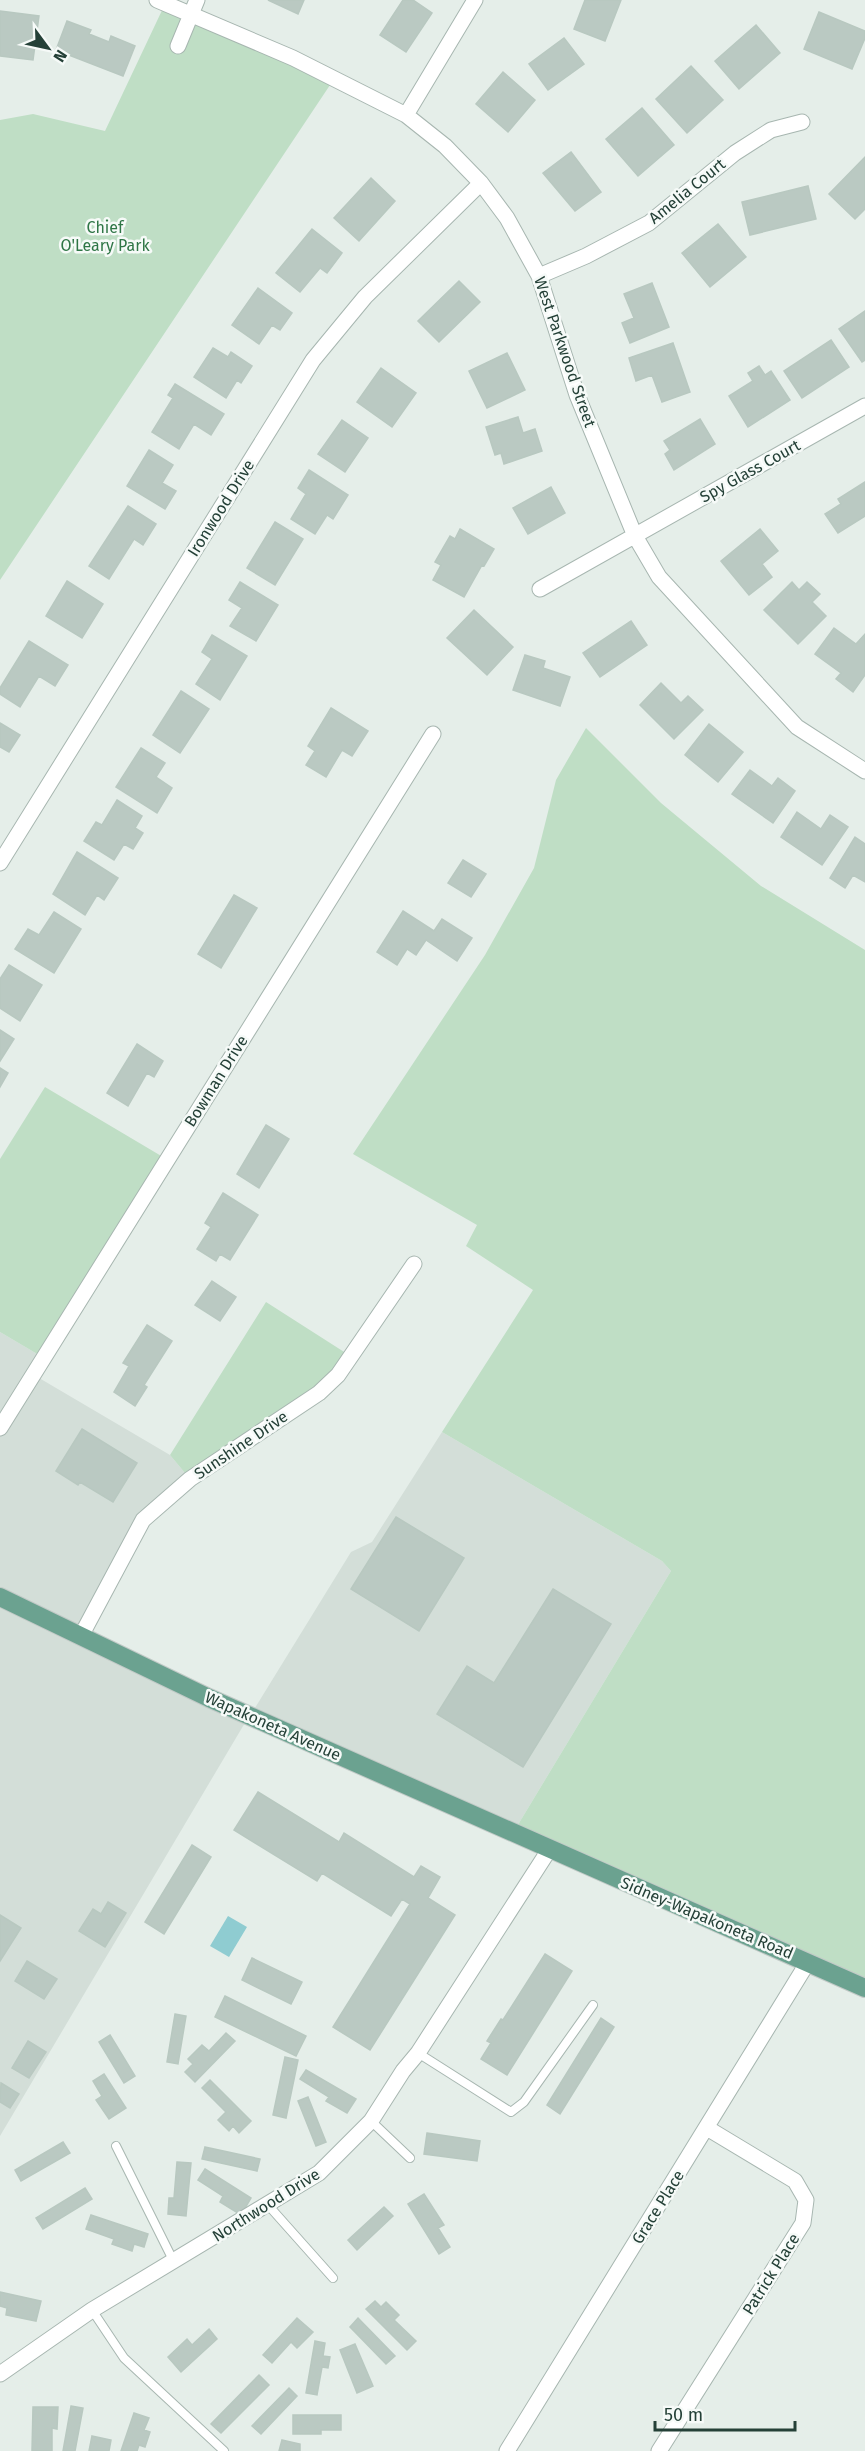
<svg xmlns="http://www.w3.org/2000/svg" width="865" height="2451" viewBox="0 0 865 2451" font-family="'Fira Sans',sans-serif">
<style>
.built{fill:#d3ded8}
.green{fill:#bfdec5}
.water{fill:#8fccd1}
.building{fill:#bac9c2;stroke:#b8c8c0;stroke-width:1.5}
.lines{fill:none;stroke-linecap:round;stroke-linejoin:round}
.lane-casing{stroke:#a7b6b0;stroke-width:10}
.street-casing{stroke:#a7b6b0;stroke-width:17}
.primary-casing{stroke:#c2cac7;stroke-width:20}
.lane{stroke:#fff;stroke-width:8}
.street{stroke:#fff;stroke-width:15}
.primary{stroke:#6ba290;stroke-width:18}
.labels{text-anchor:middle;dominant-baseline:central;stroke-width:5;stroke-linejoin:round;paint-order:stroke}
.street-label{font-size:16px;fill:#244037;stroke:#f6faf8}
.park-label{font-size:16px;fill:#2f7646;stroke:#f6faf8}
</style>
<rect width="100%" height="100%" fill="#e5eee9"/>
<path class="built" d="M0,1332L44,1358L34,1375L170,1455L190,1479L143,1520L81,1636L250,1716L351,1552L372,1542L442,1432L662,1561L671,1571L513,1833L249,1716L0,2136Z"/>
<path class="green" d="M165,4L334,79L0,580V120L33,114L105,131Z
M586,728L661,803L761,886L865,950V1988L513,1833L671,1571L662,1561L442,1432L533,1290L466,1246L477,1225L353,1154L485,955L534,868L556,780Z
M45,1087L168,1160L44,1358L0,1332V1159Z
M266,1302L352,1357L338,1375L190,1479L170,1455Z"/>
<path class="water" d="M228,1916L247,1927L229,1957L210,1946Z"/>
<path class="building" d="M268,0H304L298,14Z
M403,0H413L432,13L406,52L380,35Z
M585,0H621L605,41L574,29Z
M0,11L39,16L33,60L0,56Z
M819,12L865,31V38L852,69L804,49Z
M67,21L91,30L89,34L109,42L111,36L135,46L123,76L56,50Z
M756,25L780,53L739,89L715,61Z
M564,38L584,64L548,90L529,64Z
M691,66L723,100L687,133L656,99Z
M503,72L535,100L508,132L476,104Z
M642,108L674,145L638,176L606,139Z
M571,152L601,192L575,211L543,173Z
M865,157V209L855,219L829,194Z
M371,178L395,201L359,241L334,218Z
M808,186L816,219L750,235L742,202Z
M718,224L746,257L710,287L682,253Z
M312,229L342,253L327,273L320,268L300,292L276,273Z
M459,281L480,302L439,342L418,321Z
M652,283L669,327L630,343L622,323L634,318L624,294Z
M258,288L292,313L280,330L272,325L259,344L232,325Z
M865,311V360L862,362L839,329Z
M831,340L849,367L802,398L784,371Z
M673,343L690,392L662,402L652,375L636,381L629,358Z
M213,348L228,357L231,352L252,366L241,383L237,380L226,398L194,377Z
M507,353L525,390L487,408L469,371Z
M759,366L765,375L771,371L790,400L748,427L729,396L753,381L748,373Z
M381,368L416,393L392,427L357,402Z
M175,384L224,414L211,435L194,424L179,449L152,432L173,398L168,395Z
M518,417L523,433L535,429L542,451L504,464L501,453L495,455L486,427Z
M700,419L715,444L674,470L665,454L670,450L664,441Z
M342,420L368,438L345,472L318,454Z
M149,450L173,465L162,483L176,491L165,509L127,486Z
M309,470L348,495L333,519L327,515L315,534L291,519L306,494L298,488Z
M865,482V516L838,533L825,514L841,504L838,499Z
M551,487L565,513L528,534L513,508Z
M128,506L156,524L143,545L134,539L109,579L89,566Z
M275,522L303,539L275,585L247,568Z
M460,529L494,549L484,566L482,565L464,597L433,580L441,565L435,562L450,536L455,539Z
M760,529L778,551L762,564L772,577L749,595L721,561Z
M67,581L103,604L82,638L46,616Z
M240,582L278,605L256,641L230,626L242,608L229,600Z
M792,582L799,590L807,582L820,594L812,602L826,616L798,644L764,610Z
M474,610L513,647L487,675L447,638Z
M631,621L647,645L600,677L583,653Z
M834,628L856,644L865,634V675L853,692L836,679L841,673L815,654Z
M212,635L247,656L220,700L196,684L212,659L202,652Z
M29,641L68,665L55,686L39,676L20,707L0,694V688Z
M525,655L545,661L543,668L570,677L560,706L513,690Z
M661,683L681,703L688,696L703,710L674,739L640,705Z
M181,691L209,709L180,753L153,735Z
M331,708L368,731L352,756L342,750L326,777L306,765L315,751L308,746Z
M0,723L20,735L9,752L0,747Z
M709,724L743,752L718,782L685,755Z
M141,748L165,763L156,777L172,788L157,813L116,787Z
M750,770L772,786L778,778L795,791L773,823L732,794Z
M117,800L142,816L135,828L143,833L133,849L124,844L114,860L84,841L96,822L102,825Z
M797,812L821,829L830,815L848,827L822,865L781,837Z
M855,837L865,844V882L853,875L845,888L830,878Z
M77,852L118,878L104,900L97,895L85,915L53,894Z
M463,860L486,874L471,897L448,883Z
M234,895L257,908L221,968L198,954Z
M403,911L434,931L442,919L472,938L457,961L426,940L416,955L407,949L397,965L377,952Z
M54,912L81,929L54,973L15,949L28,929L39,935Z
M9,965L42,985L20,1021L0,1008V979Z
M0,1030L14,1039L0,1061Z
M137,1044L163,1061L154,1077L147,1073L128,1106L107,1093Z
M0,1068L8,1073L0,1087Z
M266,1125L289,1139L259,1188L237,1174Z
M223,1193L258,1215L230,1260L220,1254L216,1261L197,1249L211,1227L205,1223Z
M212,1281L236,1297L220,1321L195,1305Z
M147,1325L172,1341L144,1385L147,1387L135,1406L114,1392L129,1366L123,1363Z
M82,1429L137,1463L113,1502L80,1482L78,1485L56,1471Z
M396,1517L464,1558L419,1631L351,1589Z
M553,1589L611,1624L523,1767L437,1714L467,1666L494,1683Z
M258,1792L339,1842L344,1833L414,1877L421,1866L440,1877L428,1898L455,1915L370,2050L333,2027L410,1904L402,1899L391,1916L322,1873L317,1881L234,1830Z
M192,1845L211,1857L164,1934L145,1922Z
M108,1902L126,1913L105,1947L79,1931L93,1909L101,1914Z
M0,1915L21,1928L0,1961Z
M545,1954L572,1971L507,2075L481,2059L491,2043L487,2041L501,2019L503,2020Z
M252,1958L302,1982L291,2004L242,1980Z
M27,1961L57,1979L44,1999L15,1981Z
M225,1996L306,2036L296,2056L215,2017Z
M175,2014L186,2016L178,2064L167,2062Z
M601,2018L614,2027L560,2114L547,2105Z
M226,2033L235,2041L195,2082L185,2072L193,2064L188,2059L202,2045L209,2051Z
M110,2035L135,2076L124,2083L99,2042Z
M28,2041L46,2052L29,2078L12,2068Z
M285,2057L298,2060L286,2118L273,2115Z
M306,2070L356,2099L347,2113L326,2101L329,2097L300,2079Z
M104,2074L126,2108L109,2119L96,2100L102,2096L93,2081Z
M210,2080L251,2121L239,2133L233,2126L229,2131L218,2120L226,2112L202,2088Z
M1,2083L19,2094L10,2108L0,2102Z
M308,2097L326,2142L316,2146L298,2101Z
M427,2133L480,2141L477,2161L424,2154Z
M63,2142L70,2153L21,2181L15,2170Z
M205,2147L260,2159L257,2171L202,2159Z
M177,2162L191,2163L186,2216L168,2214L169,2198H174Z
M205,2169L251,2198L241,2215L220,2202L223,2196L198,2180Z
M85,2188L92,2199L43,2229L36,2218Z
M424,2194L444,2225L438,2228L450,2247L439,2254L408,2204Z
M384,2207L393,2216L357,2250L348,2240Z
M91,2215L148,2234L144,2247L134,2244L132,2251L112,2244L114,2239L86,2229Z
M0,2292L41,2301L36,2321L6,2315L7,2308L0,2306Z
M375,2301L381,2307L386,2302L399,2315L394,2320L416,2341L407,2350L366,2309Z
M297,2318L313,2332L297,2348L291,2342L272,2363L263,2355Z
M358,2318L395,2356L386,2364L350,2327Z
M209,2329L217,2339L181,2372L168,2357L187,2339L192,2345Z
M315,2341L325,2343L323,2356L330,2357L328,2368L322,2367L317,2395L306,2393Z
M355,2344L373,2386L357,2393L340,2350Z
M259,2375L269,2385L221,2433L211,2424Z
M289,2388L297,2396L261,2434L252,2426Z
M71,2406L83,2408L75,2451H63Z
M33,2407H58L57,2429L52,2428V2451H32Z
M134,2413L149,2418L144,2430L150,2432L145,2447L139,2445L137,2451H121Z
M293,2415H341V2430H321V2434H293Z
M92,2436L111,2440L109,2451H89Z
M282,2440L300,2444V2451H279Z"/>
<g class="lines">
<g class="lane-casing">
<path id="lane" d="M418,2053L511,2112L524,2102L593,2005
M371,2121L410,2158
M116,2146L174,2262
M268,2205L333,2278
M92,2310L124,2358L224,2451"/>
</g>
<g class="street-casing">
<path id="street" d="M157,0L293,58L406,115L445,146L481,183L507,218L539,276L577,395L635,536L659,577L797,727L865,771
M178,46L197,0
M406,115L475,0
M539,276L586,256L649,223L735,153L771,130L802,122
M540,589L865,406
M0,863L313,360L365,297L481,183
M0,1428L433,734
M81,1636L143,1520L190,1479L319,1393L338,1375L414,1264
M0,2374L92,2310L319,2173L371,2121L403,2071L418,2053L549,1850
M507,2451L808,1962
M659,2451L803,2223L806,2200L795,2181L707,2128"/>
</g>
<g class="primary-casing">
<path id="primary" d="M0,1597L209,1698L865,1988"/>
</g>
<use href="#lane" class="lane"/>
<use href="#street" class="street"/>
<use href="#primary" class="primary"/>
</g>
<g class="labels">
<g class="street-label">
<text transform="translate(687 191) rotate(-39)">Amelia Court</text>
<text transform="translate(565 352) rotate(71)">West Parkwood Street</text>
<text transform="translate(750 471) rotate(-29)">Spy Glass Court</text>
<text transform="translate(221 508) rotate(-58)">Ironwood Drive</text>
<text transform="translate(216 1081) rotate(-58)">Bowman Drive</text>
<text transform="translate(241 1445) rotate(-34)">Sunshine Drive</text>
<text transform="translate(273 1726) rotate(24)">Wapakoneta Avenue</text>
<text transform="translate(707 1918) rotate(23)">Sidney-Wapakoneta Road</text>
<text transform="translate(266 2205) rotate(-32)">Northwood Drive</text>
<text transform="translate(658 2207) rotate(-58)">Grace Place</text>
<text transform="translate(771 2274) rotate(-58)">Patrick Place</text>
</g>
<g class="park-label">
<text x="105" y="227">Chief<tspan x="105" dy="18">O'Leary Park</tspan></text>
</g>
</g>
<g transform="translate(48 48) rotate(123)" stroke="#f6faf8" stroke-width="4.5" paint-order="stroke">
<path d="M0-4.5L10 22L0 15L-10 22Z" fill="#244037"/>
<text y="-9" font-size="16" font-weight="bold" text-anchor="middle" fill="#244037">N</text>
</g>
<path d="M655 2421v9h140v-9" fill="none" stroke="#244037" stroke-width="3"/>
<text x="664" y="2421" font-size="18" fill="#244037" stroke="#f6faf8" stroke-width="4.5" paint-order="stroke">50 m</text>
</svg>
